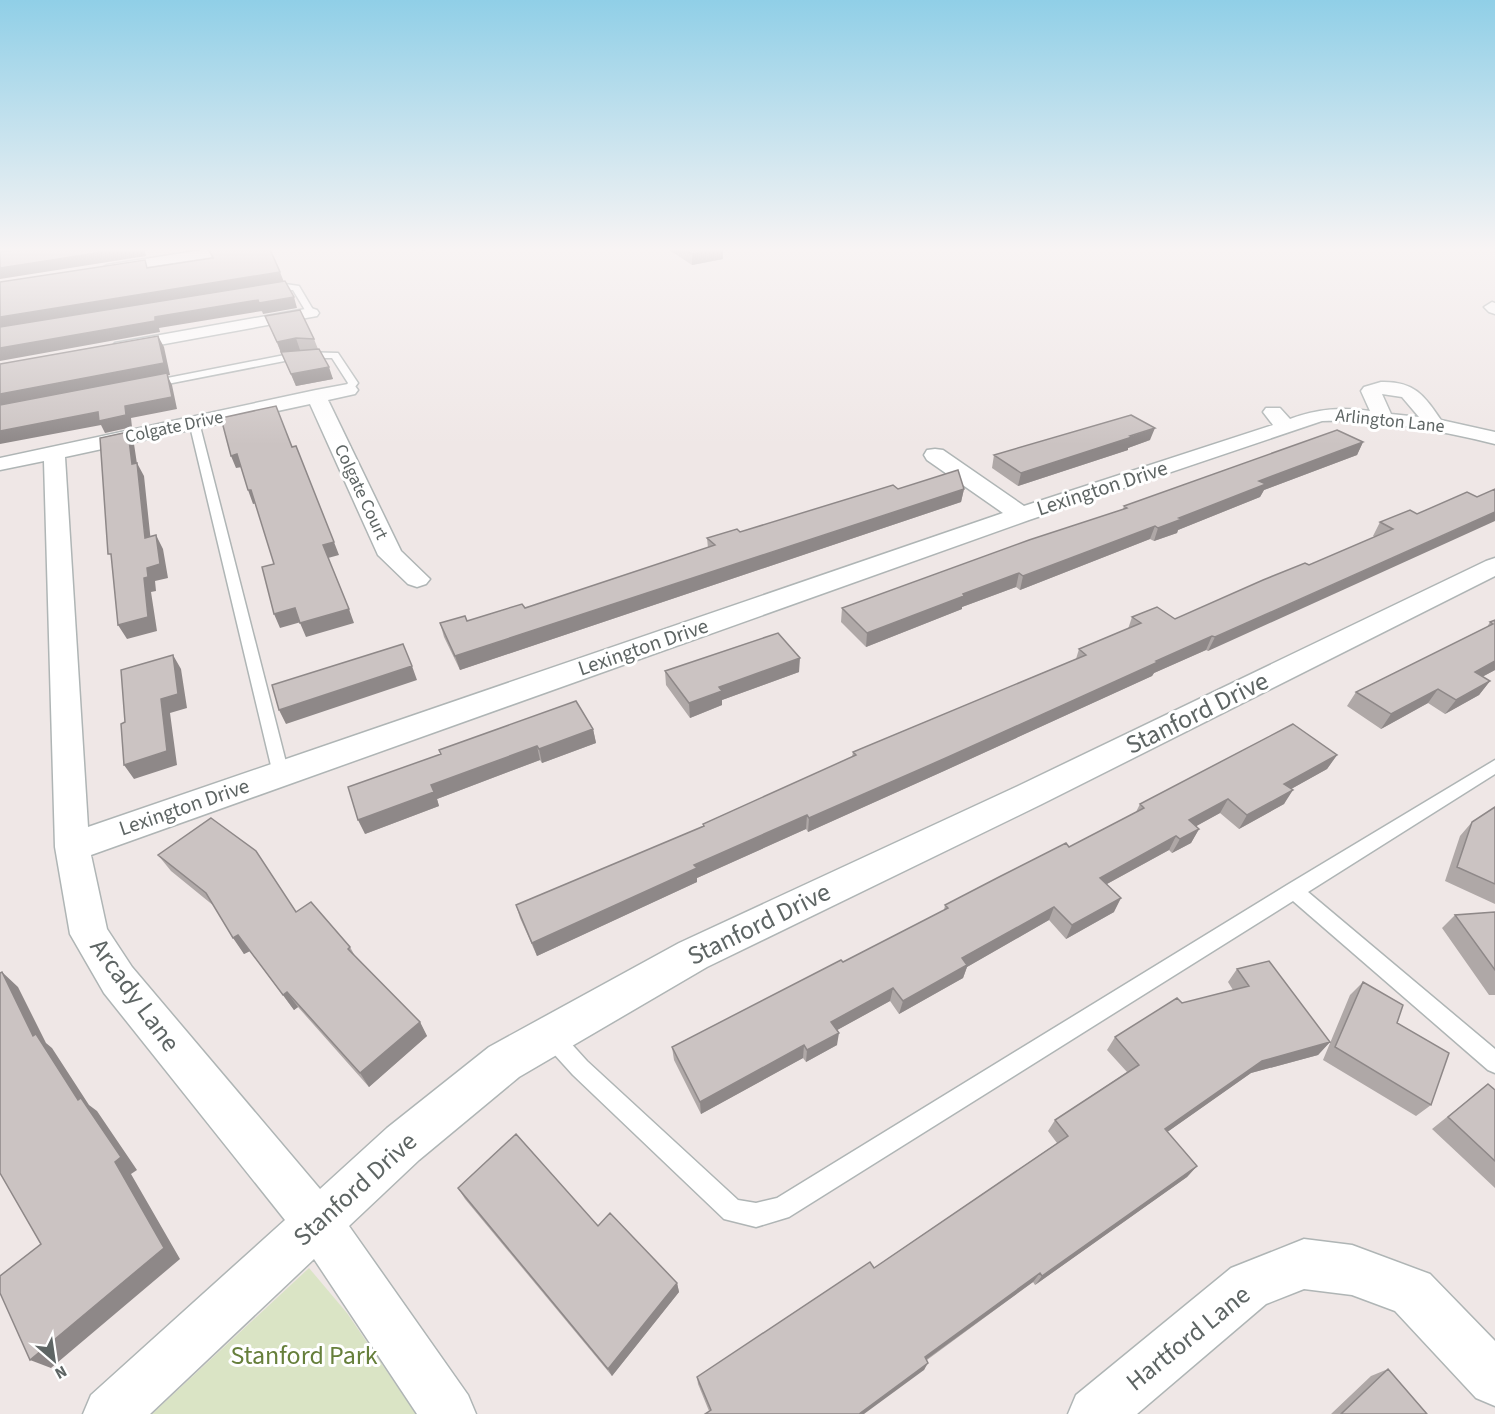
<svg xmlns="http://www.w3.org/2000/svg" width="1495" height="1414" viewBox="0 0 1495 1414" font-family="'Source Sans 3',sans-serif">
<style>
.green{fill:#dae4c5}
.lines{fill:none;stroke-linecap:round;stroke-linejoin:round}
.service-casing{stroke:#afb5b5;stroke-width:3}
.minor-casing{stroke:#afb5b5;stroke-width:3}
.service{fill:#fff;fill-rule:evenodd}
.minor{fill:#fff;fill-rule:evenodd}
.wall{fill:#afa8a7}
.shaded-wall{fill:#8e8888}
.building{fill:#cbc3c2;stroke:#8e8888;stroke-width:1.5}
.labels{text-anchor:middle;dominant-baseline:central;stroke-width:6;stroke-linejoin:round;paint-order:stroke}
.far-street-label{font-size:18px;fill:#5e6564;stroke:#fff}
.street-label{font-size:21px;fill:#5e6564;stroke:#fff}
.near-street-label{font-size:26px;fill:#5e6564;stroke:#fff}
.near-park-label{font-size:26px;fill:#667f3b;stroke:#fff}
</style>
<rect width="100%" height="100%" fill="#efe7e6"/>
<path class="green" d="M309,1268L347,1313L416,1414H152Z"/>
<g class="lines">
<g class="service-casing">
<path id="service" d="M285,284L299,286L315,313L314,315H308L293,290H269L265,288Z
M300,352L338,353L358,383L351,392H345L343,390L348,383L332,358H300L152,387L147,384L152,381Z
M194,419L199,422L289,774L287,778H275L273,774L189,422Z
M1495,760V774L1308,892L1495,1049V1073L1488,1070L1293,901L789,1217L756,1227L724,1219L573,1075L544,1043L541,1036L544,1029L551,1026L558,1029L587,1061L738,1200L756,1203L777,1198L1287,885Z"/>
</g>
<g class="minor-casing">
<path id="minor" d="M221,247H259L252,251L107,273L100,269L107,265Z
M1492,302L1495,303V314L1489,312L1484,307Z
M311,308L317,310L319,313L317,316L121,352L115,351L112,347L115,343L121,342Z
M1381,382C1414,381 1424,395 1441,420L1495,432V444C1439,430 1379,419 1322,421L1029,520L91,855L107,929L132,967L320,1189L387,1128L489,1047L679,943L1018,786L1486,561L1495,558V576L1042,804L707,967L519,1077L419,1160L349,1226L468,1395L476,1414H417L314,1259L150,1414H83L91,1395L285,1220L104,993L70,934L55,847L44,461L0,470V458L316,390L348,384L355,386L358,390L355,394L328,400L401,551L430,579L426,584L417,587L408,584L378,555L310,404L65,457L88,827L1003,513L927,460L924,455L927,450L935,449L943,450L1024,506L1273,425L1263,412L1266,408H1280L1290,419C1317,409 1341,407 1370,411L1361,391L1364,387ZM1382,394L1402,397L1419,417L1391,414Z
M1304,1239L1352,1245L1430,1274L1495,1341V1406L1476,1398L1395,1311L1352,1295L1304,1289L1266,1304L1137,1414H1068L1076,1395L1231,1268Z"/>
</g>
<use href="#service" class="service"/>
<use href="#minor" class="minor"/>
</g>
<path class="wall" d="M665,247H722L723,248V259L692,265Z
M265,316L314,339L318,349L333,379L296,386Z
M1150,440L1128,448V450L1018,486L992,468L994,455Z
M1363,442L1357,455L1264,490L1260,497L1178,530L1177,533L1154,541L1150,539L1020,590L1016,587L962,607V609L866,647L841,622L842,608L1123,509L1124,506Z
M898,489H964L961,502L460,670L444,637L440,623L467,621L525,608L708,548L707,538L740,532Z
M1417,514L1208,651L1206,650L1154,673L1152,676L944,771L808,832L806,829L697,878V882L537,956L520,918L516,905L703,827V824L852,757L853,752L1076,659L1079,649L1128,629L1132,617L1175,619L1309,565L1375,537L1373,536L1380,522Z
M1495,620V670L1482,677L1490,681L1479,695L1445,714L1428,703L1381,729L1347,706L1356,692L1487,627L1490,622Z
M665,671L799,672L722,700V705L690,718L666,685Z
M593,729L596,743L542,763L540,760L437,799L439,806L365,834L441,754Z
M1337,755L1327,769L1291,789L1284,804L1239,829L1220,813L1196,826L1199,829L1191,843L1172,853L1169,850L1107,884L1114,912L1066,939L1049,920L967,967L963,978L899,1014L890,1001L837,1030V1045L806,1062L803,1058L701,1114L674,1060L672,1047L843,962L944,910L945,905L1069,847L1136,812L1140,804Z
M1495,807V904L1445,881L1460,836L1472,822Z
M158,855L296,912L350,947L355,956L420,1022L427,1036L369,1087L298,1007L294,1010L250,951L244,954L214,906L171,871Z
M1495,912V995H1489L1442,928L1455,915Z
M1237,969L1330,1042L1318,1055L1251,1073L1167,1132L1197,1166L1187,1177L1035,1285L1033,1282L927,1360L924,1370L709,1411L698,1384L697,1377L874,1268L1057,1143L1048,1131L1055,1120L1127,1072L1107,1050L1115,1037L1182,1003L1233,990L1228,982Z
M1363,982L1431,1105L1416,1116L1323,1060L1350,995Z
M1488,1084L1495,1090V1188L1432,1129Z
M458,1188L598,1226L677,1283L679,1292L612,1376L465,1199Z
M1388,1369L1427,1414H1331L1371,1376Z"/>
<path class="shaded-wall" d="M0,247H47L0,255Z
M135,247H144L146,256L0,279V268Z
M421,247H441L422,251Z
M723,248V259L692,265V254Z
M280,272L284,282L0,329V317Z
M294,297L297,308L263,314L259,303Z
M258,300L262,311L159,328L160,332L0,361V348L155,317Z
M158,336L164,347L170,375H167L172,385L177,409L131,418L132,427L105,433L101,425L0,444V431L125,406L0,408V394Z
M296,338L300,350L281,353L277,342Z
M329,367L333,379L296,386L291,374Z
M1155,428L1150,440L1128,448V450L1018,486L1021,473Z
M128,432L134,444L139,477L132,464Z
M1363,442L1357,455L1264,490L1260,497L1178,530L1177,533L1154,541L1158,528L1179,518L1259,481Z
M237,454L242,467L236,468L231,456Z
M137,463L144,476L152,552L145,538Z
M964,489L961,502L460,670L455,656Z
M248,490H251L257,503L253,504Z
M1495,512V521L1208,651L1215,637Z
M1155,526L1150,539L1020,590L1023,576Z
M156,535L163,549L168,578L155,581L156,591L151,592L157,631L127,639L118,625L147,568Z
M334,542L339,555L328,558L323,545Z
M1019,573L1016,587L962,607V609L866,647L867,633L963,594Z
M295,608L301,622L280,628L274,614Z
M349,609L354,623L306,637L300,623Z
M1212,636L1206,650L1154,673L1152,676L944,771L808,832L809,818Z
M173,655L181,669L187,708L170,713L177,765L134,779L124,765L161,699Z
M800,658L799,672L722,700V705L690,718L689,703L719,687Z
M1495,661V670L1465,686L1475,672Z
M412,666L417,680L286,724L279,710Z
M1490,681L1479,695L1445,714L1456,700Z
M1438,689L1428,703L1381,729L1391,714Z
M593,729L596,743L542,763L539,749Z
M537,746L540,760L437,799L439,806L365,834L358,820L431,785Z
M1337,755L1327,769L1275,798L1284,784Z
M1293,790L1284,804L1239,829L1247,815Z
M1228,799L1220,813L1182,834L1189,820Z
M807,815L806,829L697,878V882L537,956L532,943L694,865Z
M1199,829L1191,843L1172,853L1180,839Z
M1176,836L1169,850L1094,891L1100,878Z
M1121,898L1114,912L1066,939L1072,925Z
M1054,907L1049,920L967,967L963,978L899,1014L903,1001L962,958Z
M238,935L250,951L244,954L233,938Z
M2,972L18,987L46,1043L52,1048L89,1105L97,1111L137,1170L131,1174L180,1259L51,1368L30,1360L78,1100L33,1036Z
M893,988L890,1001L830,1034L831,1022Z
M287,992L298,1007L294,1010L283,995Z
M420,1022L427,1036L369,1087L360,1073Z
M839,1033L837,1045L806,1062L807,1050Z
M1330,1042L1318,1055L1251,1073L1156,1140L1165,1129L1262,1061Z
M804,1045L803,1058L701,1114L700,1102Z
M1197,1166L1187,1177L1035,1285L1042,1276Z
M1040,1273L1033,1282L920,1364L925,1357Z
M677,1283L679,1292L612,1376L608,1369Z
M928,1363L924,1370L864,1414H859Z"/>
<path class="building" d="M31,247H135L0,268V252Z
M223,247H269L280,272L0,317V282L145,260L147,268L213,258L209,250Z
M680,247H722L723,248L692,254Z
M285,281L294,297L259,303L258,300L155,317V321L0,348V327Z
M300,310L314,339L296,338L277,342L265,316Z
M158,336L164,363L0,394V364Z
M319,349L329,367L291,374L281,352Z
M167,373L172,397L125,406L126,415L99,421L98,412L0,431V405Z
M276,406L292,447L296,446L334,542L323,545L349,609L300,623L295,608L274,614L262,567L274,564L251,490H248L237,454L231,456L221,418Z
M1131,415L1155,428L1130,436L1132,437L1021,473L994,455Z
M1337,430L1363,442L1259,481L1266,484L1179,518L1182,519L1158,528L1155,526L1023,576L1019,573L963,594L964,596L867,633L842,608L1029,540L1127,508L1124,506Z
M128,432L132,464L137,463L145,538L156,535L160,564L147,568L148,577L144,578L148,617L118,625L111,554H108L100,438Z
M958,470L964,489L455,656L440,623L465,616L467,621L522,604L525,608L715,545L707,538L737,529L740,532L893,485L898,489Z
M1495,489V512L1215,637L1212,636L1156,661L1158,662L948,757L809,818L807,815L694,865L697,868L532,943L516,905L704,826L703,824L856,755L853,752L1086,655L1079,649L1141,623L1132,617L1157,607L1175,619L1263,580L1305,563L1309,565L1393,529L1380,522L1410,510L1417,514L1467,492L1477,497Z
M1495,620V661L1475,672L1490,681L1456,700L1438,689L1391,714L1356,692L1493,624L1490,622Z
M778,633L800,658L719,687L722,691L689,703L665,671Z
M403,644L412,666L279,710L272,685Z
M173,655L178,694L161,699L167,751L124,765L121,724L125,722L121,670Z
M576,701L593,729L539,749L537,746L431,785L434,792L358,820L348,787L441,754L439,750Z
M1293,724L1337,755L1284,784L1293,790L1247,815L1228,799L1189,820L1199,829L1180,839L1176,836L1100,878L1121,898L1072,925L1054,907L962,958L967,965L903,1001L893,988L831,1022L839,1033L807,1050L804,1045L700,1102L672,1047L841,960L843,962L948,908L945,905L999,877L1066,843L1069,847L1144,808L1140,804Z
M1495,807V884L1457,867L1472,822Z
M211,818L256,851L296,912L311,902L350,947L348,949L420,1022L360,1073L287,992L283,995L238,935L233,938L206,893L158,855Z
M1495,912V970L1455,915Z
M1269,961L1330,1042L1262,1061L1165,1129L1197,1166L1042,1276L1040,1273L925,1357L928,1363L859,1414H705L711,1410L697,1377L870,1262L874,1268L1068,1136L1055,1120L1139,1065L1115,1037L1177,998L1182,1003L1249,986L1237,969Z
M2,972L33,1036L36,1034L78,1100L81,1098L121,1157L115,1162L164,1248L30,1360L0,1293V1276L41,1244L0,1173V973Z
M1363,982L1403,1005L1397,1023L1449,1053L1431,1105L1335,1047Z
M1488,1084L1495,1090V1161L1448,1117Z
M516,1134L598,1226L610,1213L677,1283L608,1369L458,1188Z
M1388,1369L1427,1414H1341Z"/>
<linearGradient id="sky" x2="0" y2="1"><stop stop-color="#90cfe7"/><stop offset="0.56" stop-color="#f8f4f4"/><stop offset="1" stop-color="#f8f4f4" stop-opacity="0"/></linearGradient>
<rect width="1495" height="445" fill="url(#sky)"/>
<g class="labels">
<g class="far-street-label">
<text transform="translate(1390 421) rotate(6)">Arlington Lane</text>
<text transform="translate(174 427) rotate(-12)">Colgate Drive</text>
<text transform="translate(361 492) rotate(65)">Colgate Court</text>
</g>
<g class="street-label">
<text transform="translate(1102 488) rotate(-18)">Lexington Drive</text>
<text transform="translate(643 647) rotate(-19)">Lexington Drive</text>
<text transform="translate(184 807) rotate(-19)">Lexington Drive</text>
</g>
<g class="near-street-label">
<text transform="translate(1197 713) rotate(-26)">Stanford Drive</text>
<text transform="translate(759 924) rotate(-26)">Stanford Drive</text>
<text transform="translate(135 995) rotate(54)">Arcady Lane</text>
<text transform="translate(355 1189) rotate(-42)">Stanford Drive</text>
<text transform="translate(1188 1338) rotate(-39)">Hartford Lane</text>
</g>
<g class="near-park-label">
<text x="304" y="1355">Stanford Park</text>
</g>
</g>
<g transform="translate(54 1360) rotate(151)" stroke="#ffffff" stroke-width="4.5" paint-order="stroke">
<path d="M0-4.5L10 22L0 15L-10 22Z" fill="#5e6564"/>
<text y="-9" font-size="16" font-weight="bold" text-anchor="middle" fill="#5e6564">N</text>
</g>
</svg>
